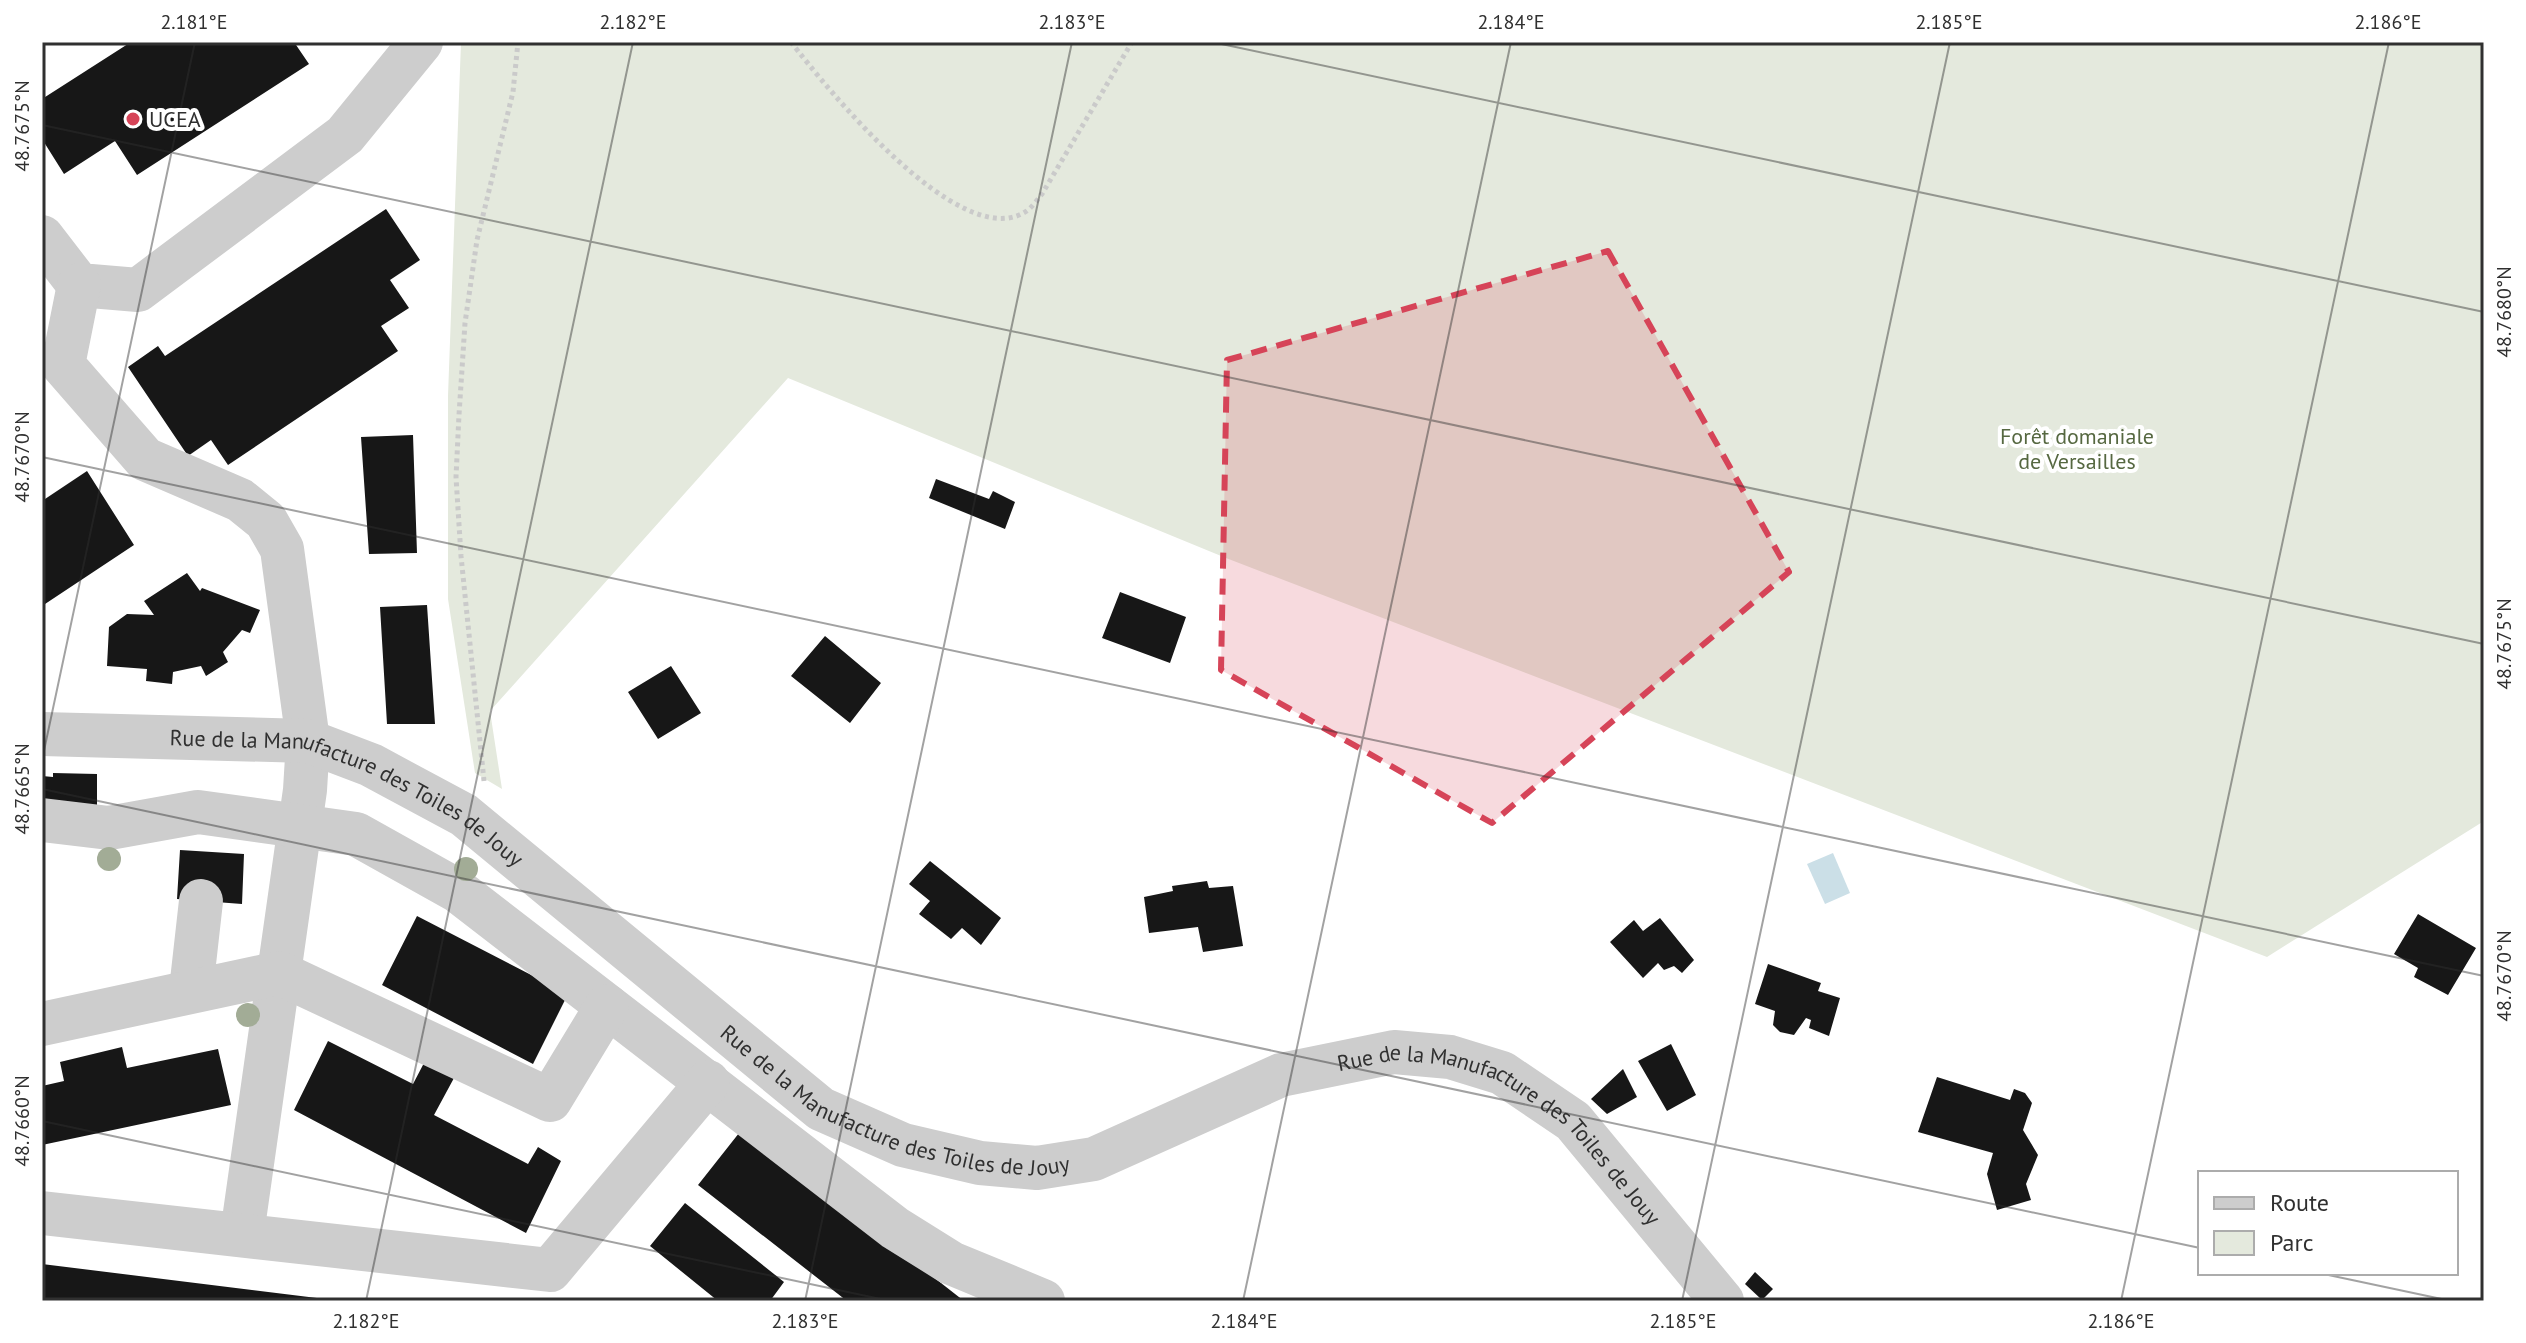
<svg xmlns="http://www.w3.org/2000/svg" width="2526" height="1343" viewBox="0 0 2526 1343" font-family="'PT Sans',sans-serif">
<style>
.green{fill:#e4e9dd}
.water{fill:#cbdfe7}
.building{fill:#171717}
.lines{fill:none;stroke-linecap:round;stroke-linejoin:round}
.path{stroke:#cacaca;stroke-width:5;stroke-dasharray:4 4;stroke-linecap:butt}
.minor{stroke:#cdcdcd;stroke-width:44}
.tree{fill:#a2ac96}
.marked{fill:#d64458;fill-opacity:0.2;stroke:#d64458;stroke-width:6;stroke-dasharray:16 10;stroke-linejoin:round}
.ticks{fill:none;stroke:#303030;stroke-width:2;stroke-opacity:0.45}
.poi-dot{fill:#d64458;stroke:#fff;stroke-width:3}
.labels{text-anchor:middle;dominant-baseline:central;stroke-width:8;stroke-linejoin:round;paint-order:stroke}
.poi-label{font-size:22px;fill:#303030;stroke:#fff;text-anchor:start}
.park-label{font-size:22px;fill:#566841;stroke:#fff}
.street-label{font-size:22px;fill:#303030;stroke:#fff}
.neatline{fill:none;stroke:#303030;stroke-width:3}
.ticks-label{font-size:20px;text-anchor:middle;fill:#303030}
</style>
<rect width="100%" height="100%" fill="#fff"/>
<path class="green" d="M461,42H2484V821L2267,957L1226,558L788,378L490,711L502,789L475,773L448,599V396Z"/>
<path class="water" d="M1833,853L1850,893L1825,904L1807,864Z"/>
<path class="building" d="M131,42H294L309,64L137,175L115,141L64,174L42,139V99Z
M386,209L420,260L390,280L409,308L381,326L398,351L228,465L211,440L188,456L128,367L158,346L165,356Z
M413,435L417,553L369,554L361,437Z
M87,471L134,545L42,606V501Z
M936,479L989,499L993,491L1015,502L1005,529L929,498Z
M187,573L200,591L202,588L260,610L250,633L242,630L223,652L228,662L206,676L201,666L173,672L172,684L146,681L147,669L107,666L109,627L127,614L154,615L144,601Z
M1120,592L1186,617L1170,663L1102,638Z
M427,605L435,724H387L380,607Z
M825,636L881,683L850,723L791,676Z
M671,666L701,713L658,739L628,692Z
M53,773L97,774V814L42,811V776L53,777Z
M180,850L244,854L242,904L177,899Z
M930,861L1001,918L981,945L962,928L951,939L919,914L930,901L909,884Z
M1207,881L1209,888L1233,886L1243,946L1203,952L1198,927L1149,933L1144,897L1173,891L1172,886Z
M2418,914L2476,948L2448,995L2414,977L2418,968L2394,954Z
M417,916L568,994L533,1064L382,985Z
M1660,918L1694,960L1682,973L1674,966L1664,970L1658,963L1643,978L1610,942L1634,920L1643,931Z
M1768,964L1821,983L1818,991L1840,998L1829,1036L1809,1028L1811,1020L1806,1018L1794,1035L1780,1032L1773,1025L1775,1011L1755,1004Z
M328,1041L413,1084L424,1063L454,1078L434,1115L528,1164L538,1147L561,1161L526,1233L294,1110Z
M1671,1044L1696,1095L1667,1111L1638,1061Z
M122,1047L127,1068L218,1049L231,1105L42,1145V1086L64,1081L60,1062Z
M1623,1069L1637,1097L1607,1114L1591,1099Z
M1937,1077L2010,1100L2014,1089L2025,1093L2032,1103L2023,1130L2038,1155L2026,1184L2031,1200L1997,1210L1987,1174L1993,1153L1918,1132Z
M743,1128L964,1301H847L698,1185Z
M685,1203L784,1282L770,1301H718L650,1246Z
M42,1264L325,1299V1301H42Z
M1755,1272L1773,1289L1762,1300L1745,1284Z"/>
<g class="lines">
<path class="path" d="M791,42C825,86 959,253 1025,212C1031,209 1037,200 1042,194L1132,42
M484,781L461,556L456,477L459,415L465,323L477,240L513,92L518,42"/>
<g class="minor">
<path d="M42,237L79,285L138,290L345,135L421,42"/>
<path d="M79,285L63,365L145,459L240,500L266,521L282,549L308,741L305,790L242,1234"/>
<path id="s1" d="M42,734L308,741L371,765L464,815L821,1109L903,1145L980,1163L1037,1168L1094,1159L1281,1075L1394,1052L1450,1057L1502,1073L1573,1121L1722,1301"/>
<path d="M42,820L109,828L198,812L356,834L458,891L895,1228L951,1263L1043,1301"/>
<path d="M191,990L201,901"/>
<path d="M42,1024L279,973L550,1100L607,1006"/>
<path d="M42,1213L550,1270L708,1082"/>
</g>
</g>
<g class="tree">
<circle cx="109" cy="859" r="12"/>
<circle cx="466" cy="869" r="12"/>
<circle cx="248" cy="1015" r="12"/>
</g>
<path class="marked" d="M1608,251L1789,572L1492,823L1221,670L1227,360Z"/>
<path class="ticks" d="M1212,42L2484,312M42,125L2484,644M42,457L2484,976M42,760L195,42M42,789L2200,1248M42,1121L890,1301M2319,1273L2451,1301M366,1301L633,42M805,1301L1072,42M1243,1301L1511,42M1682,1301L1950,42M2121,1301L2389,42"/>
<circle class="poi-dot" cx="133" cy="119" r="8"/>
<g class="labels">
<g class="poi-label">
<text x="149" y="119">UCEA</text>
</g>
<g class="park-label">
<text x="2077" y="436">Forêt domaniale<tspan x="2077" dy="25">de Versailles</tspan></text>
</g>
<g class="street-label">
<text stroke="none"><textPath href="#s1" startOffset="320">Rue de la Manufacture des Toiles de Jouy</textPath></text>
<text stroke="none"><textPath href="#s1" startOffset="968">Rue de la Manufacture des Toiles de Jouy</textPath></text>
<text stroke="none"><textPath href="#s1" startOffset="1640">Rue de la Manufacture des Toiles de Jouy</textPath></text>
</g>
</g>
<rect width="2526" height="1343" fill="none" stroke="#ffffff" stroke-width="88"/>
<rect x="2198" y="1171" width="260" height="104" fill="#ffffff" stroke="#acacac" stroke-width="2"/>
<rect x="2214" y="1197" width="40" height="12" fill="#cdcdcd" stroke="#acacac" stroke-width="2"/>
<text x="2270" y="1211" font-size="24" fill="#303030">Route</text>
<rect x="2214" y="1231" width="40" height="24" fill="#e4e9dd" stroke="#acacac" stroke-width="2"/>
<text x="2270" y="1251" font-size="24" fill="#303030">Parc</text>
<rect x="44" y="44" width="2438" height="1255" class="neatline"/>
<g class="ticks-label">
<text x="194" y="29">2.181°E</text>
<text x="633" y="29">2.182°E</text>
<text x="1072" y="29">2.183°E</text>
<text x="1511" y="29">2.184°E</text>
<text x="1949" y="29">2.185°E</text>
<text x="2388" y="29">2.186°E</text>
<text transform="translate(22 126) rotate(-90)" y="7">48.7675°N</text>
<text transform="translate(2504 312) rotate(-90)" y="7">48.7680°N</text>
<text transform="translate(22 457) rotate(-90)" y="7">48.7670°N</text>
<text transform="translate(2504 644) rotate(-90)" y="7">48.7675°N</text>
<text transform="translate(22 789) rotate(-90)" y="7">48.7665°N</text>
<text transform="translate(2504 976) rotate(-90)" y="7">48.7670°N</text>
<text transform="translate(22 1121) rotate(-90)" y="7">48.7660°N</text>
<text x="366" y="1328">2.182°E</text>
<text x="805" y="1328">2.183°E</text>
<text x="1244" y="1328">2.184°E</text>
<text x="1683" y="1328">2.185°E</text>
<text x="2121" y="1328">2.186°E</text>
</g>
</svg>
